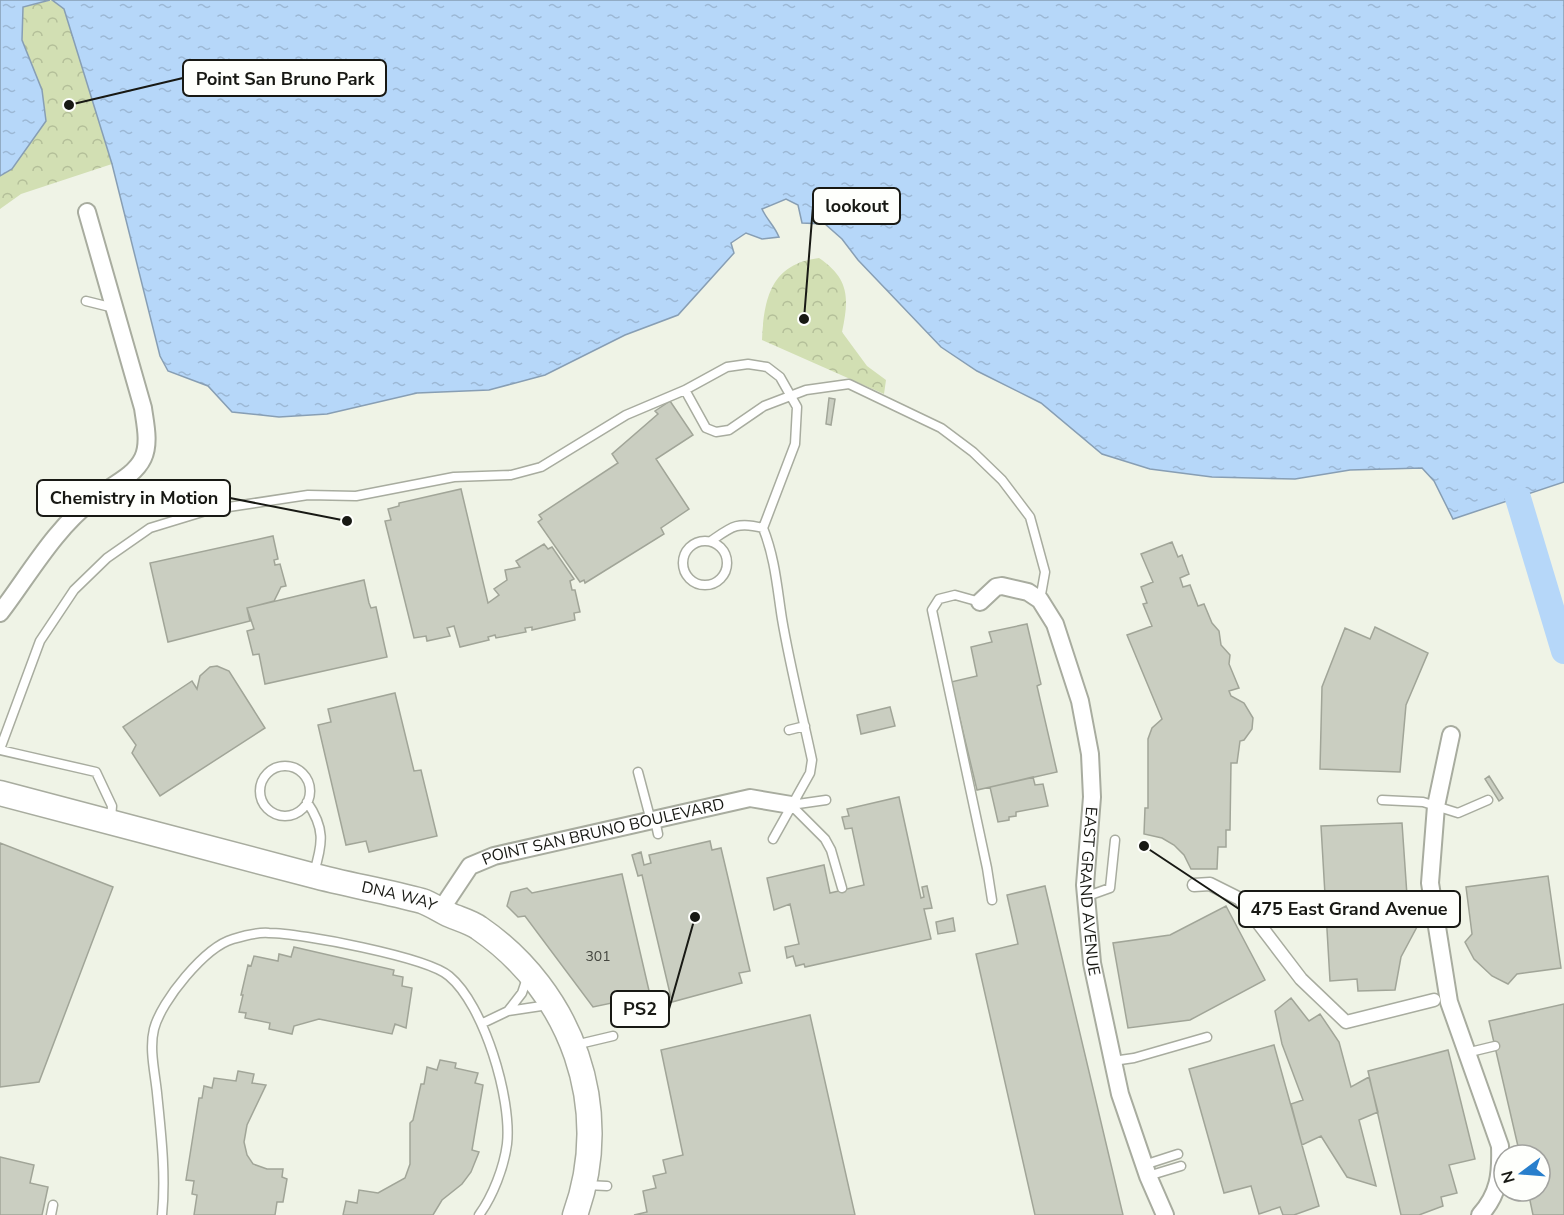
<svg xmlns="http://www.w3.org/2000/svg" width="1564" height="1215" viewBox="0 0 1564 1215" font-family="'Nunito Sans',sans-serif">
<style>
.park{fill:url(#park-crowns)}
.water{fill:url(#water-ripples);stroke:#879eb4;stroke-width:1.5}
.lines{fill:none;stroke-linecap:round;stroke-linejoin:round}
.river{stroke:#b6d7f9;stroke-width:26}
.building{fill:#cacec1;stroke:#a1a598;stroke-width:1.5}
.service-casing{stroke:#a8ac9f;stroke-width:11}
.pedestrian-casing{stroke:#a8ac9f;stroke-width:15}
.minor-casing{stroke:#a8ac9f;stroke-width:20}
.secondary-casing{stroke:#a8ac9f;stroke-width:27}
.service{stroke:#fff;stroke-width:8}
.pedestrian{stroke:#fff;stroke-width:12}
.minor{stroke:#fff;stroke-width:16}
.secondary{stroke:#fff;stroke-width:24}
.labels{text-anchor:middle;dominant-baseline:central;stroke-width:4.5;stroke-linejoin:round;paint-order:stroke}
.number-label{font-size:14px;fill:#44463f}
.street-label{font-size:16px;fill:#181914;stroke:#fefffc}
.leader{fill:none;stroke:#181914;stroke-width:2}
.callout-dot{fill:#181914;stroke:#fefffc;stroke-width:2}
.callout{fill:#fefffc;stroke:#181914;stroke-width:2}
.callout-label{font-size:18px;text-anchor:middle;font-weight:bold;fill:#181914}
</style>
<defs>
<pattern id="park-crowns" width="20" height="18" patternUnits="userSpaceOnUse" patternTransform="scale(1.5)"><rect width="20" height="18" fill="#d2dfb3"/><path d="M2 6a3 3 0 1 1 6 0M12 15a3 3 0 1 1 6 0" fill="none" stroke="#b4bf99"/></pattern>
<pattern id="water-ripples" width="26" height="14" patternUnits="userSpaceOnUse" patternTransform="scale(1.5)"><rect width="26" height="14" fill="#b6d7f9"/><path d="M2 4q2-2 4 0t4 0M15 11q2-2 4 0t4 0" fill="none" stroke="#9cb8d5"/></pattern>
</defs>
<rect width="100%" height="100%" fill="#eff3e6"/>
<path class="park" d="M52,0L64,9L112,164L21,194L0,209V176L42,90L22,40L23,7Z
M819,258C850,279 849,299 842,332L867,366L886,380L884,394L762,340C764,298 771,264 819,258Z"/>
<path class="water" d="M0,0H50L23,7L22,40L42,90L46,121L12,169L0,176Z
M52,0H1564V482L1453,519L1434,481L1422,468L1350,470L1295,479L1212,477L1150,469L1102,454L1041,403L977,371L941,347L858,260L842,239L825,224L802,223L798,205L786,199L762,209C767,220 774,225 779,237L762,239L746,233L731,243L734,253L678,315L625,335L545,375L489,390L417,393L327,414L279,417L232,412L208,386L168,371L160,356L112,164L64,9Z"/>
<g class="lines">
<path class="river" d="M1518,498L1564,651"/>
</g>
<path class="building" d="M829,398L835,399L831,425L826,424Z
M670,401L693,435L656,459L689,509L661,528L664,534L585,583L584,580L580,582L538,522L542,519L539,515L618,463L612,454L658,414L655,411Z
M461,489L488,603L499,595L494,589L507,580L505,570L520,567L516,561L544,544L548,549L552,547L574,579L570,581L572,590H575L580,612L574,613L575,620L532,630V627L525,628L526,632L496,638L495,635L488,637L489,640L460,647L454,626L447,628L450,636L427,641L426,636L414,638L385,521L391,520L388,509L399,506V503Z
M273,536L278,559L274,560L275,565L280,564L286,586L281,587L274,601L247,608L250,621L168,642L150,563Z
M1172,542L1178,557L1182,555L1189,574L1180,578L1183,587L1190,585L1198,606L1204,604L1212,623L1219,631L1221,645L1230,655L1229,664L1239,688L1229,691L1231,696L1244,703L1253,718L1252,729L1244,740L1240,741L1237,763H1231L1230,830H1226V847H1218L1217,869H1191L1184,855L1174,845L1162,838L1144,834L1145,808H1148V739L1152,728L1162,719L1127,635L1152,626L1143,604L1147,603L1141,587L1153,582L1141,554Z
M364,580L369,603L371,608L376,607L387,657L265,684L259,654L253,655L247,631L254,629L247,608Z
M1027,624L1041,684L1037,686L1057,772L977,790L951,682L977,676L971,647L992,642L989,632Z
M1375,627L1428,653L1406,705L1400,772L1320,769L1322,687L1345,628L1370,639Z
M217,666L229,671L265,728L160,796L132,753L136,745L123,727L192,681L197,689L200,676L210,667Z
M395,693L414,771L421,770L437,836L369,852L366,841L346,845L318,725L331,722L328,709Z
M890,707L895,726L861,734L857,715Z
M1489,776L1503,798L1499,801L1485,779Z
M1033,777L1035,785L1043,784L1048,806L1016,812V816L1009,817V820L998,822L990,787Z
M899,797L921,898L924,897L922,887L927,886L932,908L924,909L931,939L805,967L804,964L796,966L793,956L787,958L785,947L799,944L790,904L774,910L767,878L824,865L830,893L864,885L852,828L845,829L842,817L849,816L847,809Z
M1402,823L1408,910L1419,923L1401,957L1395,990L1358,991L1357,979L1330,981L1321,826Z
M710,841L712,850L721,848L750,971L739,973L742,983L672,1002L642,875L638,876L632,855L641,852L644,865L651,863L649,855Z
M0,843L113,887L39,1082L0,1087Z
M622,874L650,995L593,1007L525,916L518,917L507,906L511,892L527,888L532,893Z
M1548,876L1561,968L1517,974L1508,984L1492,976L1474,959L1465,942L1472,934L1466,887Z
M1045,886L1123,1215H1035L976,954L1018,944L1007,895Z
M1226,906L1265,980L1190,1020L1128,1028L1113,943L1170,935Z
M953,918L955,931L938,934L936,922Z
M294,947L394,970L393,975L403,977L402,986L412,988L406,1028L395,1024L392,1034L319,1019L294,1026L292,1034L269,1029L270,1023L245,1018L246,1013L239,1012L243,995H241L248,965L251,966L254,956L278,961L279,954L291,957Z
M1291,998L1309,1021L1320,1014L1339,1042L1351,1087L1369,1077L1378,1112L1359,1120L1376,1186L1347,1177L1321,1136L1302,1145L1291,1104L1303,1100L1282,1044L1275,1011Z
M1564,1004V1215H1533L1528,1191H1540V1155H1520L1489,1021Z
M810,1015L855,1215H634L647,1212L643,1191L656,1188L653,1176L666,1173L663,1160L683,1155L661,1050Z
M1274,1045L1319,1206L1294,1215H1283L1280,1207L1259,1214L1251,1186L1224,1193L1189,1069Z
M1448,1050L1475,1159L1449,1165L1457,1193L1441,1197L1443,1206L1419,1215H1401L1368,1071Z
M440,1060L456,1063L455,1068L478,1073L475,1083L483,1085L472,1150L479,1152L471,1172L462,1184L442,1200L433,1215H343L346,1201L357,1203L359,1190L378,1193L405,1178L410,1164V1123L413,1120L421,1084H424L427,1067L437,1070Z
M238,1071L254,1074L252,1083L266,1085L247,1125L244,1142L247,1155L253,1164L267,1169H283L282,1177L287,1179L283,1202H277L275,1215H194L197,1195L192,1194L194,1181L186,1180L199,1098H202L204,1086L212,1088L214,1078L236,1081Z
M0,1157L34,1165L30,1183L48,1187L42,1215H0Z"/>
<g class="lines">
<g class="service-casing">
<path id="service" d="M86,301L114,308
M685,390L706,428L716,432L729,430L764,406L806,390L849,384L941,428L973,452L1002,480L1030,517L1045,572L1040,600
M683 563a22 22 0 1 1 44 0a22 22 0 1 1-44 0Z
M711,541C731,527 737,521 763,528
M980,602L955,595L939,599L932,610L987,868L992,900
M789,730L805,726
M0,749L40,641L74,590L107,558L150,528L209,510L308,495L356,496L454,477L511,475L541,467L626,415L685,390L727,367L748,364L767,367L780,377L797,407L795,444L763,528C775,558 777,587 782,619C790,666 802,713 812,760L810,773L773,839
M0,750L96,772L112,806L111,819
M260 791a25 25 0 1 1 50 0a25 25 0 1 1-50 0Z
M638,772L651,821
M1382,800L1423,802L1458,813L1488,800
M307,802C325,828 323,843 314,872
M791,805L825,839L831,850L842,888
M791,805L826,800
M655,820L658,834
M1085,897L1110,888L1115,840
M508,1011L522,993L527,978
M483,1023L508,1011L548,1005
M575,1045L613,1036
M1466,1053L1495,1046
M1113,1061L1134,1058L1207,1037
M1144,1165L1178,1154
M1148,1176L1181,1166
M586,1185L607,1186
M51,1215L53,1205
M162,1215C166,1174 161,1133 157,1093C155,1073 149,1049 154,1029C161,1001 205,947 233,939C243,936 258,932 269,933C300,933 427,957 449,976C484,1005 512,1099 507,1144C504,1167 493,1196 479,1215"/>
</g>
<g class="pedestrian-casing">
<path id="pedestrian" d="M1194,885L1210,884L1240,899L1301,979L1346,1022L1434,1000"/>
</g>
<g class="minor-casing">
<g id="minor">
<path id="s1" d="M980,602L996,587L1002,586L1028,592L1040,600L1055,624L1080,701L1090,754L1092,797L1085,885L1092,963L1120,1094L1148,1176L1165,1215"/>
<path d="M0,613C29,575 55,528 94,499C110,486 134,477 143,458C150,443 145,423 143,408L87,212"/>
<path d="M1451,735L1436,806L1430,883L1449,1002L1500,1146C1501,1174 1499,1194 1480,1215"/>
<path id="s2" d="M440,911L470,866L494,856L750,798L791,805"/>
</g>
</g>
<g class="secondary-casing">
<g id="secondary">
<path id="s3" d="M0,793C104,820 207,848 311,875C348,885 386,891 422,901C431,904 441,911 450,915C459,919 471,922 479,928C572,992 614,1108 575,1215"/>
</g>
</g>
<use href="#service" class="service"/>
<use href="#pedestrian" class="pedestrian"/>
<use href="#minor" class="minor"/>
<use href="#secondary" class="secondary"/>
</g>
<g class="labels">
<g class="number-label">
<text x="598" y="956">301</text>
</g>
<g class="street-label">
<text stroke="none"><textPath href="#s2" startOffset="192">POINT SAN BRUNO BOULEVARD</textPath></text>
<text stroke="none"><textPath href="#s1" startOffset="370">EAST GRAND AVENUE</textPath></text>
<text stroke="none"><textPath href="#s3" startOffset="412">DNA WAY</textPath></text>
</g>
</g>
<path class="leader" d="M69 105L183 78M804 319L813 206M347 521L230 498M1144 846L1239 909M695 917L669 1009"/>
<g class="callout-dot">
<circle cx="69" cy="105" r="6"/>
<circle cx="804" cy="319" r="6"/>
<circle cx="347" cy="521" r="6"/>
<circle cx="1144" cy="846" r="6"/>
<circle cx="695" cy="917" r="6"/>
</g>
<g class="callout">
<rect x="183" y="60" width="203" height="36" rx="6"/>
<rect x="813" y="188" width="87" height="36" rx="6"/>
<rect x="37" y="480" width="193" height="36" rx="6"/>
<rect x="1239" y="891" width="221" height="36" rx="6"/>
<rect x="611" y="991" width="58" height="36" rx="6"/>
</g>
<g class="callout-label">
<text x="285" y="85">Point San Bruno Park</text>
<text x="857" y="212">lookout</text>
<text x="134" y="504">Chemistry in Motion</text>
<text x="1349" y="915">475 East Grand Avenue</text>
<text x="640" y="1015">PS2</text>
</g>
<g transform="translate(1522 1173) rotate(254)"><circle r="28" fill="#fefffc" stroke="#a2a39f" stroke-width="1.5"/>
<path d="M0-4.5L10 22L0 15L-10 22Z" fill="#287fcc"/>
<text y="-9" font-size="16" font-weight="bold" text-anchor="middle" fill="#181914">N</text>
</g>
</svg>
